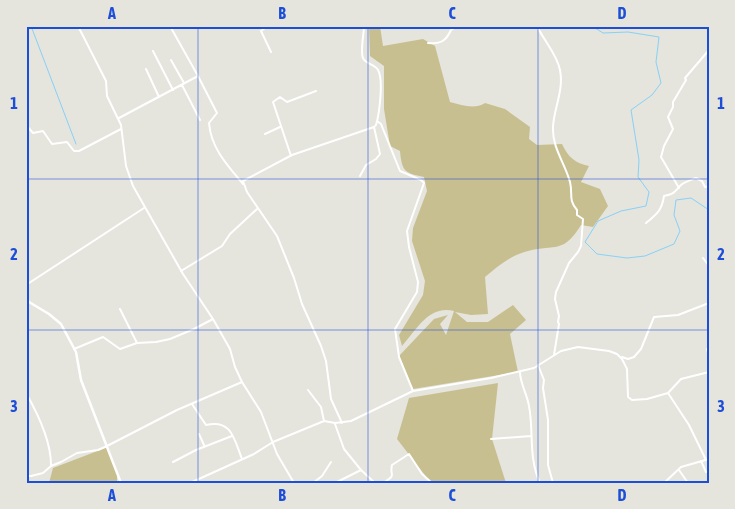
<svg xmlns="http://www.w3.org/2000/svg" width="735" height="509" viewBox="0 0 735 509" font-family="'Asap Condensed',sans-serif">
<style>
.green{fill:#c8bf90}
.lines{fill:none;stroke-linecap:round;stroke-linejoin:round}
.stream{stroke:#86d1f9;stroke-width:1}
.minor{stroke:#fff;stroke-width:2}
.tertiary{stroke:#fff;stroke-width:2.5}
.grid{fill:none;stroke:#1d4ed8;stroke-width:1;stroke-opacity:0.55}
.neatline{fill:none;stroke:#1d4ed8;stroke-width:2}
.grid-label{font-size:16px;text-anchor:middle;font-weight:bold;fill:#1d4ed8}
</style>
<rect width="100%" height="100%" fill="#e5e4dd"/>
<path class="green" d="M369,26H380L383,46L423,39L435,46L450,102C462,105 474,110 485,103L505,109L530,127L529,139L537,145L562,144C568,157 575,163 589,166L581,182L600,189L608,206L593,227L581,225C563,254 556,244 528,251C511,255 498,266 485,277L488,314L471,315L455,312L467,322H488L513,305L526,320L510,334L518,372L413,389L399,356L434,319L448,315L440,324L446,335L454,311C429,305 417,329 402,346L399,335L423,295L425,281L412,241L413,228L427,191L424,177C405,173 402,172 400,151L390,146L384,109V66L370,56Z
M498,383L492,439L506,483H431L397,439L409,398Z
M108,447L117,470V483H49L53,468Z"/>
<g class="lines">
<path class="stream" d="M31,26L76,144
M592,26L603,33L628,32L659,37L656,62L661,83L652,95L631,110L639,160L638,177L649,192L646,206L621,211L598,221L585,242L597,254L627,258L645,256L674,244L680,231L674,215L676,200L691,198L709,210"/>
<path class="minor" d="M78,26L106,81L107,96L121,125L126,166L133,186L183,274L213,319L230,349L235,367L242,382L261,412L277,454L294,483
M170,26L198,76L217,113L209,123C211,148 227,165 243,184
M268,26L261,31L271,52
M537,26C544,41 557,54 560,70C564,90 554,108 553,127C552,148 565,163 570,182C573,194 568,200 577,210V215L583,219L581,246L578,252L569,263L556,292L555,299L559,316L558,322L559,324L554,355
M428,43C441,44 446,41 451,30L458,26
M153,51L173,90
M171,60L184,83
M146,69L159,97
M182,85L200,120
M119,118L198,76
M377,121L381,124L400,171L421,180L424,183L407,231L409,247L418,282L417,292L395,329L399,357L413,391
M26,125L33,133L43,131L52,144L67,142L74,151H79L121,129
M265,134L280,127
M291,156L273,102L280,97L287,102L316,91
M360,176L366,165L376,159L380,154L374,127
M679,188L661,157L664,146L673,129L668,117L673,107V102L686,80L685,78L709,50
M646,223C657,214 662,210 664,196C675,194 674,192 681,185C684,182 691,180 696,178L702,181L705,187L709,186
M703,258L709,266
M181,271L222,246L230,234L257,209
M26,285L144,208
M120,309L137,343
M74,349L103,337L120,349L137,343L156,342L170,339L194,329L213,319
M707,349L709,357
M622,357L628,359L634,357L641,349L654,317L678,315L709,303
M538,365L544,380L543,388L548,420V465L553,483
M520,372C520,383 527,394 529,406C534,432 528,457 540,483
M308,390L321,407L324,421
M26,393C38,414 51,440 51,465
M668,393L681,379L709,372
M192,404L206,425C232,419 234,439 242,459
M342,423L331,399L326,361L321,346L302,304L294,278L277,236L247,192L243,181L292,155L374,127L376,125C379,115 384,80 378,70C375,64 365,64 363,58C360,52 364,34 364,26
M335,424L344,449L361,470L375,483
M199,434L204,445
M491,439L531,436
M701,461L706,472
M173,462L196,450L232,436
M679,470L688,483
M26,476H31L43,473L51,466L61,462L77,453L98,450L107,446L177,410L242,382
M190,483L254,454L273,442L324,421L335,423L351,421L413,391L491,378L534,368L561,351L578,347L609,351L617,354L622,359L627,369L628,397L632,400L647,399L668,393L689,425L706,460
M313,483L322,476L331,462
M335,483L361,470
M383,483C398,474 389,476 392,465L409,454L422,474L432,483
M664,483L681,467L709,459"/>
<path class="tertiary" d="M26,296L29,302L49,314L61,324L76,352L81,380L121,483"/>
</g>
<path class="grid" d="M198,26V483M368,26V483M538,26V483M26,179H709M26,330H709"/>
<rect width="735" height="509" fill="none" stroke="#e5e4dd" stroke-width="55"/>
<rect x="28" y="28" width="680" height="454" class="neatline"/>
<g class="grid-label">
<text x="112" y="19">A</text>
<text x="282" y="19">B</text>
<text x="452" y="19">C</text>
<text x="622" y="19">D</text>
<text x="14" y="109">1</text>
<text x="721" y="109">1</text>
<text x="14" y="260">2</text>
<text x="721" y="260">2</text>
<text x="14" y="412">3</text>
<text x="721" y="412">3</text>
<text x="112" y="501">A</text>
<text x="282" y="501">B</text>
<text x="452" y="501">C</text>
<text x="622" y="501">D</text>
</g>
</svg>
